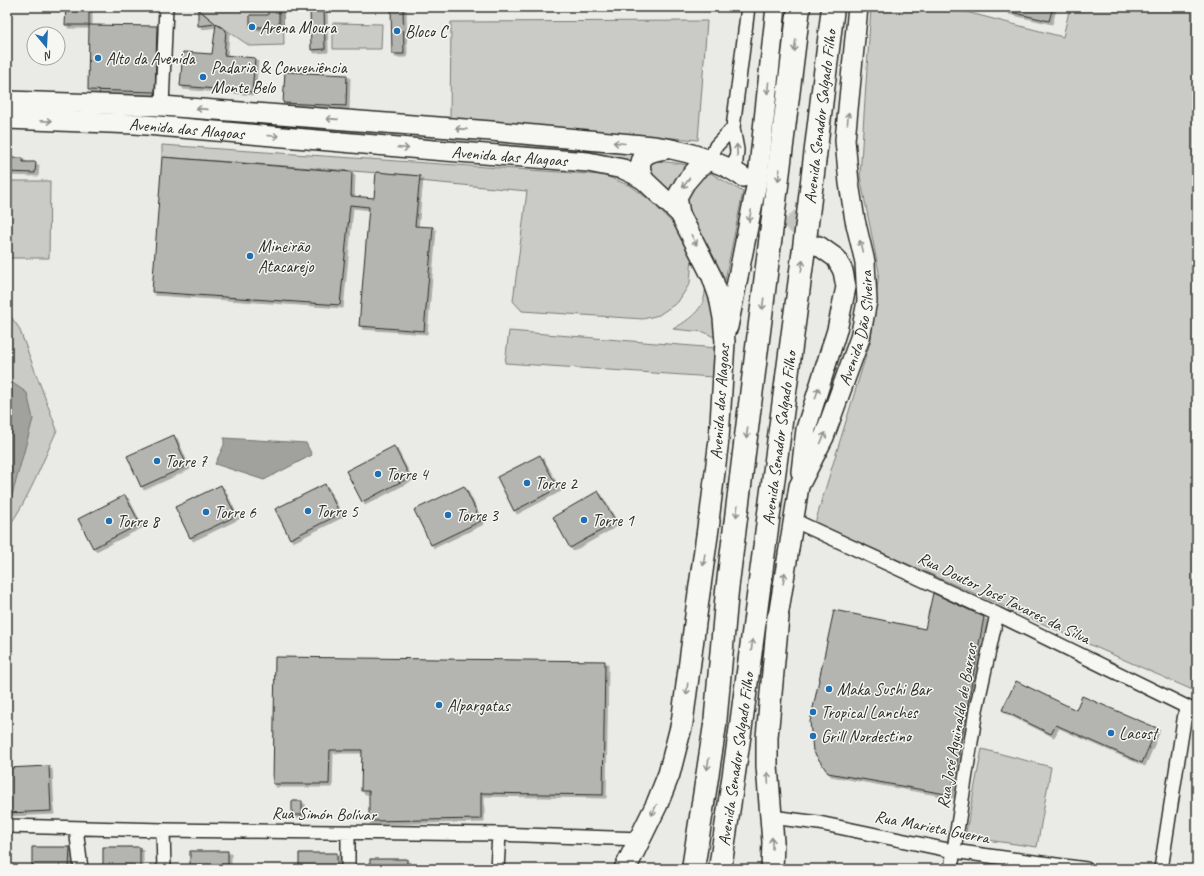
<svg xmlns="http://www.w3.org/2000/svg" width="1204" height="876" viewBox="0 0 1204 876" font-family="Caveat,sans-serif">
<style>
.green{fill:#cacac7;stroke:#7a7a79}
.water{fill:#a1a19e;stroke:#727270}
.building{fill:#b4b4b1;stroke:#2b2b2b;filter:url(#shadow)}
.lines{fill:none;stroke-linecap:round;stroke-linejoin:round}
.secondary-tunnel{stroke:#c4c4c1;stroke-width:19;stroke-dasharray:19 10;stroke-linecap:butt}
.street-casing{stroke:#2b2b2b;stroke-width:16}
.secondary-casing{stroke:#2b2b2b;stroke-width:22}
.primary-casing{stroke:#2b2b2b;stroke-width:24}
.highway-casing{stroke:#2b2b2b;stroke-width:25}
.street{stroke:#f6f6f2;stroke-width:13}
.secondary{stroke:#f6f6f2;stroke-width:19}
.primary{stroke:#f6f6f2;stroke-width:21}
.highway{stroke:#f6f6f2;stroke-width:22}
.oneway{stroke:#90908e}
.poi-dot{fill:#1f6fb2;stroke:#f6f6f2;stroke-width:1.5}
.labels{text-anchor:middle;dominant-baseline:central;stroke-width:3;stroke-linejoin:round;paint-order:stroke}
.poi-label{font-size:17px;fill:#2b2b2b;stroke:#f6f6f2;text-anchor:start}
.street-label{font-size:17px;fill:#2b2b2b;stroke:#f6f6f2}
</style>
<defs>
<filter id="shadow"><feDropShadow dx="3" dy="3" stdDeviation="0" flood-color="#0004"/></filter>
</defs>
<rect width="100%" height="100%" fill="#eaeae6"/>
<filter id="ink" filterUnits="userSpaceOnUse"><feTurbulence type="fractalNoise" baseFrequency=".025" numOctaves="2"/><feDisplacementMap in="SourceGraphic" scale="8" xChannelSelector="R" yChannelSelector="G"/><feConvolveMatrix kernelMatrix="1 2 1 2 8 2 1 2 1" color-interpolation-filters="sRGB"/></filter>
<g filter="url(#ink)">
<path class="green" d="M196,7H283L284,45L250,46L226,30L216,24Z
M871,7H947L1063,37L1070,7H1197V692L815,523L871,339L879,272L860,176Z
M707,21L698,140L450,121L451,22Z
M333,23L382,24L381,49H333Z
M146,108L481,135L480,144L437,142L148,121L143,115Z
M497,136L640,152L632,167L498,149Z
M162,145L603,175L631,186L651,201L678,229L692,256L690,283L678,302L659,315L643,319L522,311L513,301L527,191L419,181L420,176L162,157Z
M656,161L676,163L702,168L743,192L724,285L694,220L684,207L646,173V166Z
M8,181H50L49,258H7Z
M706,285L715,306L718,339L704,332L673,329C684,323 696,315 702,304C705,298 705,291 706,285Z
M7,311L19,328L57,430C42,463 29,499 7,529Z
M509,331L717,348L713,377L505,363Z
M982,749L1051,767L1037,847L965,837Z"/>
<path class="water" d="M7,379L27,393L33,419L11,499L7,503Z
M224,438L306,443L312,455L264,480L215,464L224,445Z"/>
<path class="building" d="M66,7H89V25H65Z
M268,7H279V27H250V15H268Z
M310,7H324L325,49L311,50Z
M391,7H403L404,54H392Z
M1007,7H1053L1049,21L1006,11Z
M198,9L216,24L198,26Z
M216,24L226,30L224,55L255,58L252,92L180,86L183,52L212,54Z
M89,25L157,26L155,92L88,90Z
M285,72L347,75L346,106L283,103Z
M162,157L352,172L351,196L374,198L376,172L420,176L415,226L433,227L424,331L359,326L369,207L350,205L340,305L152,292Z
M7,158H23V162H36L35,173L7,172Z
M174,435L187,466L141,487L127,456Z
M394,446L410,477L362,502L346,471Z
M540,455L558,488L514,511L497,477Z
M325,484L340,514L290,539L275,509Z
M221,485L236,516L190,538L175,507Z
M464,486L481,521L431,545L414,510Z
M598,491L616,522L570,548L553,517Z
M125,495L140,524L93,548L78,519Z
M933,593L984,617L951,795L828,773L813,751L810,722L834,610L925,629Z
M275,657L605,661L603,795L481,793V819L369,821V791H361L362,750H330L329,784H273Z
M1016,681L1076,710L1082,696L1157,728L1142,763L1056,725L1051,734L1002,710Z
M49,766L51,811L7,813V768Z
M292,801H302V815H292Z
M32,847H70L69,869H32Z
M103,847H140V869H103Z
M190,851H228V865H213V869H204V865H190Z
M299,853H337V867H322V869H313V867H299Z
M370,859H407V869H370Z"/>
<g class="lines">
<path class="secondary-tunnel" d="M745,178L815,242"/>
<g class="street-casing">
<path id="street" d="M162,106L166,7
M710,160L716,146L733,128
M735,172L737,150L733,128L748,7
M793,520L997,614L1197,712
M771,817L819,823L953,851L1086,869
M7,826L163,830L499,834L641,839
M76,828L81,869
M163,830L164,869
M348,832V869
M497,869L499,834
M951,869L976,710L997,614
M1161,869L1186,707"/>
</g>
<g class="secondary-casing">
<g id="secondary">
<path d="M7,101L162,106L491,131L653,146C679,149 702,156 724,166C731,169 737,173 743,177"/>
<path id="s1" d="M7,119L135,124L433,150L588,162L623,169L634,174L644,180L680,214L712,277L719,297L723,318L725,342L719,439L709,521"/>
<path d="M644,180C635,158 644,152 666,149"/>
<path d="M680,214L677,197L685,183L696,170L710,160"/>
<path d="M728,327L758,177L776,7"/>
<path d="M801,472L806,429L837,330L846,287L843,271L836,258L819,246"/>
<path id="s2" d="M778,617L799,486L824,437L860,338L867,301L865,262L855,220L849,183L845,140L858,7"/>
</g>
</g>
<g class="primary-casing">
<path id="primary" d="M625,869L657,804L669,774L682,723L698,600L709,521
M772,869L773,842L767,766V737L778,617"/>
</g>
<g class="highway-casing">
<g id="highway">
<path d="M693,869L715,725L727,591L799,7"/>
<path id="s3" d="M720,869L741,725L804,248L833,7"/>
</g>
</g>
<use href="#street" class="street"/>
<use href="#secondary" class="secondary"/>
<use href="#primary" class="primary"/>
<use href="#highway" class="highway"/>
</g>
<defs><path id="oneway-shaft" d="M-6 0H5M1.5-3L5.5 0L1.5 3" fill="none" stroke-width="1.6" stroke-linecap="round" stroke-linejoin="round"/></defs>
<g class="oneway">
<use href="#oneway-shaft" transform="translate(795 46) rotate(97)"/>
<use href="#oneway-shaft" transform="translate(768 88) rotate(96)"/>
<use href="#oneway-shaft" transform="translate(202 109) rotate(-176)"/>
<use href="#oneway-shaft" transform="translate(848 118) rotate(-84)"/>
<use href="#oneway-shaft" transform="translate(332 119) rotate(-176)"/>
<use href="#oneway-shaft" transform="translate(46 121) rotate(2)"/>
<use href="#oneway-shaft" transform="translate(461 129) rotate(-176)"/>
<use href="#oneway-shaft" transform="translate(273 136) rotate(5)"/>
<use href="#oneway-shaft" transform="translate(619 143) rotate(-175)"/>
<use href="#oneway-shaft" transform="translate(403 148) rotate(5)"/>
<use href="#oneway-shaft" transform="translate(737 150) rotate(-92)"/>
<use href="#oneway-shaft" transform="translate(779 175) rotate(97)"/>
<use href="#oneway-shaft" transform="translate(686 183) rotate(125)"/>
<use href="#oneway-shaft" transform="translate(750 216) rotate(101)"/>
<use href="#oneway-shaft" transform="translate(694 240) rotate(62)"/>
<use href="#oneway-shaft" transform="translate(861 246) rotate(-103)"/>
<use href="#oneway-shaft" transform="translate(802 266) rotate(-82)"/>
<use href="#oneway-shaft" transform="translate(763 304) rotate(97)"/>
<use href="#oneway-shaft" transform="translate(817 393) rotate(-73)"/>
<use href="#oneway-shaft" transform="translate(747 433) rotate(97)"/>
<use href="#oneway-shaft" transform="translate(823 438) rotate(-66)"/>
<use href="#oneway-shaft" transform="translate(737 511) rotate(97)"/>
<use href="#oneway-shaft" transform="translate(704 560) rotate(98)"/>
<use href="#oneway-shaft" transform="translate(784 578) rotate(-81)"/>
<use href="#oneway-shaft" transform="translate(752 645) rotate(-83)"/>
<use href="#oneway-shaft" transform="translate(687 689) rotate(97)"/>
<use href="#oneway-shaft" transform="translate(708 764) rotate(99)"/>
<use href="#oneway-shaft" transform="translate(768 778) rotate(-94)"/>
<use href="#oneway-shaft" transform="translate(654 810) rotate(115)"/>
<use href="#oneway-shaft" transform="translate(772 843) rotate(-91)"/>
</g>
</g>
<g class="poi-dot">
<circle cx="252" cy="27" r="4"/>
<circle cx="397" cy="31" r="4"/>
<circle cx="98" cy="58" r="4"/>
<circle cx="203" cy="77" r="4"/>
<circle cx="250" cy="256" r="4"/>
<circle cx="157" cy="461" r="4"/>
<circle cx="378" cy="474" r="4"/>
<circle cx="527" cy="483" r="4"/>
<circle cx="308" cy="511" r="4"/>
<circle cx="206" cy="512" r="4"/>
<circle cx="448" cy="515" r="4"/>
<circle cx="584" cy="520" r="4"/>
<circle cx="109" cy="521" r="4"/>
<circle cx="829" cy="689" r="4"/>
<circle cx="439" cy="705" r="4"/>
<circle cx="813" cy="712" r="4"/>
<circle cx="1111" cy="733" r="4"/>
<circle cx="813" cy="736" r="4"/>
</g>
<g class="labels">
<g class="poi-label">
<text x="260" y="27">Arena Moura</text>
<text x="405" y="31">Bloco C</text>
<text x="106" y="58">Alto da Avenida</text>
<text x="211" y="67">Padaria &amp; Conveniência<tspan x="211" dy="20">Monte Belo</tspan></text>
<text x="258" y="246">Mineirão<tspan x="258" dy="20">Atacarejo</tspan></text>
<text x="165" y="461">Torre 7</text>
<text x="386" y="474">Torre 4</text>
<text x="535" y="483">Torre 2</text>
<text x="316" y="511">Torre 5</text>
<text x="214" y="512">Torre 6</text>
<text x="456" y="515">Torre 3</text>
<text x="592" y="520">Torre 1</text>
<text x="117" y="521">Torre 8</text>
<text x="837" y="689">Maka Sushi Bar</text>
<text x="447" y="705">Alpargatas</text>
<text x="821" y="712">Tropical Lanches</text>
<text x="1119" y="733">Lacost</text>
<text x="821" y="736">Grill Nordestino</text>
</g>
<g class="street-label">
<text stroke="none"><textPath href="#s3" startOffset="759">Avenida Senador Salgado Filho</textPath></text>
<text stroke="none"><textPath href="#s1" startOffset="180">Avenida das Alagoas</textPath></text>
<text stroke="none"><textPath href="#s1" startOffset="504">Avenida das Alagoas</textPath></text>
<text stroke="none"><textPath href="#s2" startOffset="302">Avenida Dão Silveira</textPath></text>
<text transform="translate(720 402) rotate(-86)">Avenida das Alagoas</text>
<text stroke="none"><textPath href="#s3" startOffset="435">Avenida Senador Salgado Filho</textPath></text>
<text transform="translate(1004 598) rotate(26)">Rua Doutor José Tavares da Silva</text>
<text transform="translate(957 726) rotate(-80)">Rua José Aguinaldo de Barros</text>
<text stroke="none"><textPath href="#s3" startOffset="111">Avenida Senador Salgado Filho</textPath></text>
<text transform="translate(324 814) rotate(1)">Rua Simón Bolívar</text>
<text transform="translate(932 827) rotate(11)">Rua Marieta Guerra</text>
</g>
</g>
<rect width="1204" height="876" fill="none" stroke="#f6f6f2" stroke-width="24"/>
<rect x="12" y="12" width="1180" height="852" fill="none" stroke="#2b2b2b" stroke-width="1.5" filter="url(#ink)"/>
<g transform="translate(46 46) rotate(162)"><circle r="19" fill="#f6f6f2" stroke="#a5a5a2"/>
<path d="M0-3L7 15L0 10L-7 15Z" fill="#1f6fb2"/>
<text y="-6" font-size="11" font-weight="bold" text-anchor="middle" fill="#2b2b2b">N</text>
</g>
</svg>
